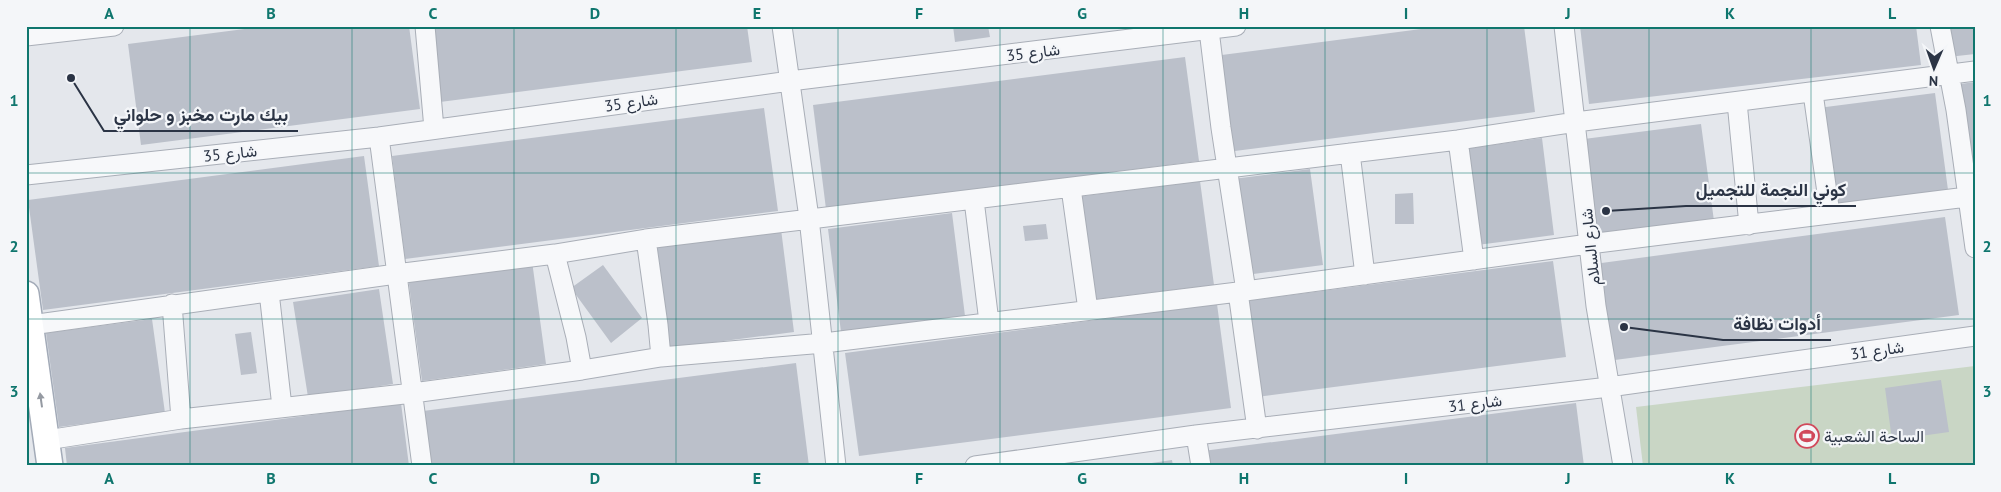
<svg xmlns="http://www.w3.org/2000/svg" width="2001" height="492" viewBox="0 0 2001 492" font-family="'PT Sans',Vazirmatn,sans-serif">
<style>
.green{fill:#c9d6c5}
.building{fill:#bbc0ca}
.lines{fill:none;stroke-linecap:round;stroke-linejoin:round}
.minor-casing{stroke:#a9aeb7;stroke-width:21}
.major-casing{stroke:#a3abb8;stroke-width:28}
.minor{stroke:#f7f8fa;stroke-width:19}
.major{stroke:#fff;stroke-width:25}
.oneway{fill:#959aa2}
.grid{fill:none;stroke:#0f766e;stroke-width:1;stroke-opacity:0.55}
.labels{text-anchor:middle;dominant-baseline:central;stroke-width:4.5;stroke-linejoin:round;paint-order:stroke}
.street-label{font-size:16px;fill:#2b3445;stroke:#f4f6f9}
.poi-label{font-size:16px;fill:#2b3445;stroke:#f4f6f9;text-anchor:start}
.leader{fill:none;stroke:#2b3445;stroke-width:2}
.callout-dot{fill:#2b3445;stroke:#f4f6f9;stroke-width:2}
.callout-label{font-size:18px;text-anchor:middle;font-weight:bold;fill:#2b3445;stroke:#f4f6f9;stroke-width:4.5;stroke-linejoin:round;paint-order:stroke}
.neatline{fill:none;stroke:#0f766e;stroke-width:2}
.grid-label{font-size:16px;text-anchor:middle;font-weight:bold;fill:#0f766e}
</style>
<rect width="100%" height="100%" fill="#e4e7ec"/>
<path class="green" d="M1975,366V466H1643L1636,407Z"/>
<path class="building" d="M268,26H409L420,109L141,145L128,44Z
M430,26H747L752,62L440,102Z
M953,26H988L990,37L955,42Z
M1444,26H1524L1535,112L1227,152L1214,56Z
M1580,26H1916L1921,65L1589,104Z
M1944,26H1975V54L1948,57Z
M1185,57L1199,161L826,209L813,105Z
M1975,82V181L1953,85Z
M1935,93L1948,190L1831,206L1818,108Z
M764,108L778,211L405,259L392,156Z
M1701,124L1714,221L1597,237L1584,139Z
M1542,138L1554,235L1477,245L1464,149Z
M364,156L379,266L43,310L28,200Z
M1310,169L1323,265L1246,275L1233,179Z
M1200,181L1214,285L1089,300L1076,197Z
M1413,193L1414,224H1395V194Z
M952,213L965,316L841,332L828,229Z
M1945,217L1959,315L1607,361L1594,264Z
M1046,224L1048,239L1025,241L1023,226Z
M781,229L794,332L670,348L657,245Z
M532,261L546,364L422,381L408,277Z
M1553,261L1566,357L1257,397L1244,301Z
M603,265L642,318L611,343L571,288Z
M379,289L393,384L308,397L293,302Z
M1217,304L1231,408L859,456L845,353Z
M152,319L165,413L59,427L46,333Z
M251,332L257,373L241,375L235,334Z
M796,363L809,466H431L423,411Z
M1941,380L1949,432L1892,440L1885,388Z
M401,403L409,466H67L65,448Z
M1576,403L1584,466H1205L1203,451Z
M1172,460L1173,466H1139L1138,465Z"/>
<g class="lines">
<g class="minor-casing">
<path id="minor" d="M425,26L434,129
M782,26L809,218L836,466
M1564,26L1596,306L1623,466
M1940,26L1956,110L1975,248
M1209,30L1221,128L1246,291
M26,36L114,26
M1813,93L1830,214
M1737,102L1749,225
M379,137L422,466
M1458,140L1474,260
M1350,153L1365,275
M26,175L379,137L790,81L1236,26
M1071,188L1088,310
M974,200L989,322
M646,239L658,325L661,357
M555,254L576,337L582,370
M269,292L282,407
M1238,292L1257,429
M172,304L181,419
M31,325L396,274L555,254L646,239L1458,140L1576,122L1975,71
M1196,435L1201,466
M47,440L181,419L413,393L582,370L661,357L824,343L1238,292L1589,244L1975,196
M975,466L1196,435L1609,387L1975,336"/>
</g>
<g class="major-casing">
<path id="major" d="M26,294L50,466"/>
</g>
<use href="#minor" class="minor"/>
<use href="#major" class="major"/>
</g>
<defs><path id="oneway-solid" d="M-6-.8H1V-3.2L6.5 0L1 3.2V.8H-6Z" transform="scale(1.25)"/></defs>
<use class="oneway" href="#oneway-solid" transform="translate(41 400) rotate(-98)"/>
<path class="grid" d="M190,26V466M352,26V466M514,26V466M676,26V466M838,26V466M1000,26V466M1163,26V466M1325,26V466M1487,26V466M1649,26V466M1811,26V466M26,173H1975M26,319H1975"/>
<defs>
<g id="stadium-ring" transform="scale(1.25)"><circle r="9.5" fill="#f4f6f9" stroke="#d1495b" stroke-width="1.5"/><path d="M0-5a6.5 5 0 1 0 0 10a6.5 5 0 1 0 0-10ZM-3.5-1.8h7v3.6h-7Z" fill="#d1495b"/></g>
</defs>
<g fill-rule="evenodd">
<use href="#stadium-ring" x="1807" y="436"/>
</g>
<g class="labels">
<g class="street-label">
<text transform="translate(1033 52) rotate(-7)">شارع 35</text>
<text transform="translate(631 102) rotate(-8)">شارع 35</text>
<text transform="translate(230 153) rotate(-6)">شارع 35</text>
<text transform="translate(1590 247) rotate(-96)">شارع السلام</text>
<text transform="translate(1877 350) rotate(-8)">شارع 31</text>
<text transform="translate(1475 403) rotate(-7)">شارع 31</text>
</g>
<g class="poi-label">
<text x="1824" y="436">الساحة الشعبية</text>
</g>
</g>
<path class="leader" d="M71 78L104 131H298M1606 211L1686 206H1856M1624 327L1723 340H1831"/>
<g class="callout-dot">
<circle cx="71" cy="78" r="5"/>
<circle cx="1606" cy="211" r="5"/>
<circle cx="1624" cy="327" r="5"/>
</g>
<g class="callout-label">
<text x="201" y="121">بيك مارت مخبز و حلواني</text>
<text x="1771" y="196">كوني النجمة للتجميل</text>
<text x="1777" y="330">أدوات نظافة</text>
</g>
<rect width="2001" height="492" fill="none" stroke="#f4f6f9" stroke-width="55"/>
<g transform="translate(1934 68) rotate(182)" stroke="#f4f6f9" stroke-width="4" paint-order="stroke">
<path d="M0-4L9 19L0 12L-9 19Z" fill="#2b3445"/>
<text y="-8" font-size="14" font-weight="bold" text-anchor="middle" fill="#2b3445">N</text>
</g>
<rect x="28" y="28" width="1946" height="436" class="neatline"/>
<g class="grid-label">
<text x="109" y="19">A</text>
<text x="271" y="19">B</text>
<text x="433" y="19">C</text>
<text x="595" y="19">D</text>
<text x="757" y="19">E</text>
<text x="919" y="19">F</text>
<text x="1082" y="19">G</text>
<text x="1244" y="19">H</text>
<text x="1406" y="19">I</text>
<text x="1568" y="19">J</text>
<text x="1730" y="19">K</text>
<text x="1892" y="19">L</text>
<text x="14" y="106">1</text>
<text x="1987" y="106">1</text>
<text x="14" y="252">2</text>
<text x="1987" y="252">2</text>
<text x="14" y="397">3</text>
<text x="1987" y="397">3</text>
<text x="109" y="484">A</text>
<text x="271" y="484">B</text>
<text x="433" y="484">C</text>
<text x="595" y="484">D</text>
<text x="757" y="484">E</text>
<text x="919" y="484">F</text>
<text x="1082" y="484">G</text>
<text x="1244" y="484">H</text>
<text x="1406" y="484">I</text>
<text x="1568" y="484">J</text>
<text x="1730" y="484">K</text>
<text x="1892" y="484">L</text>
</g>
</svg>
